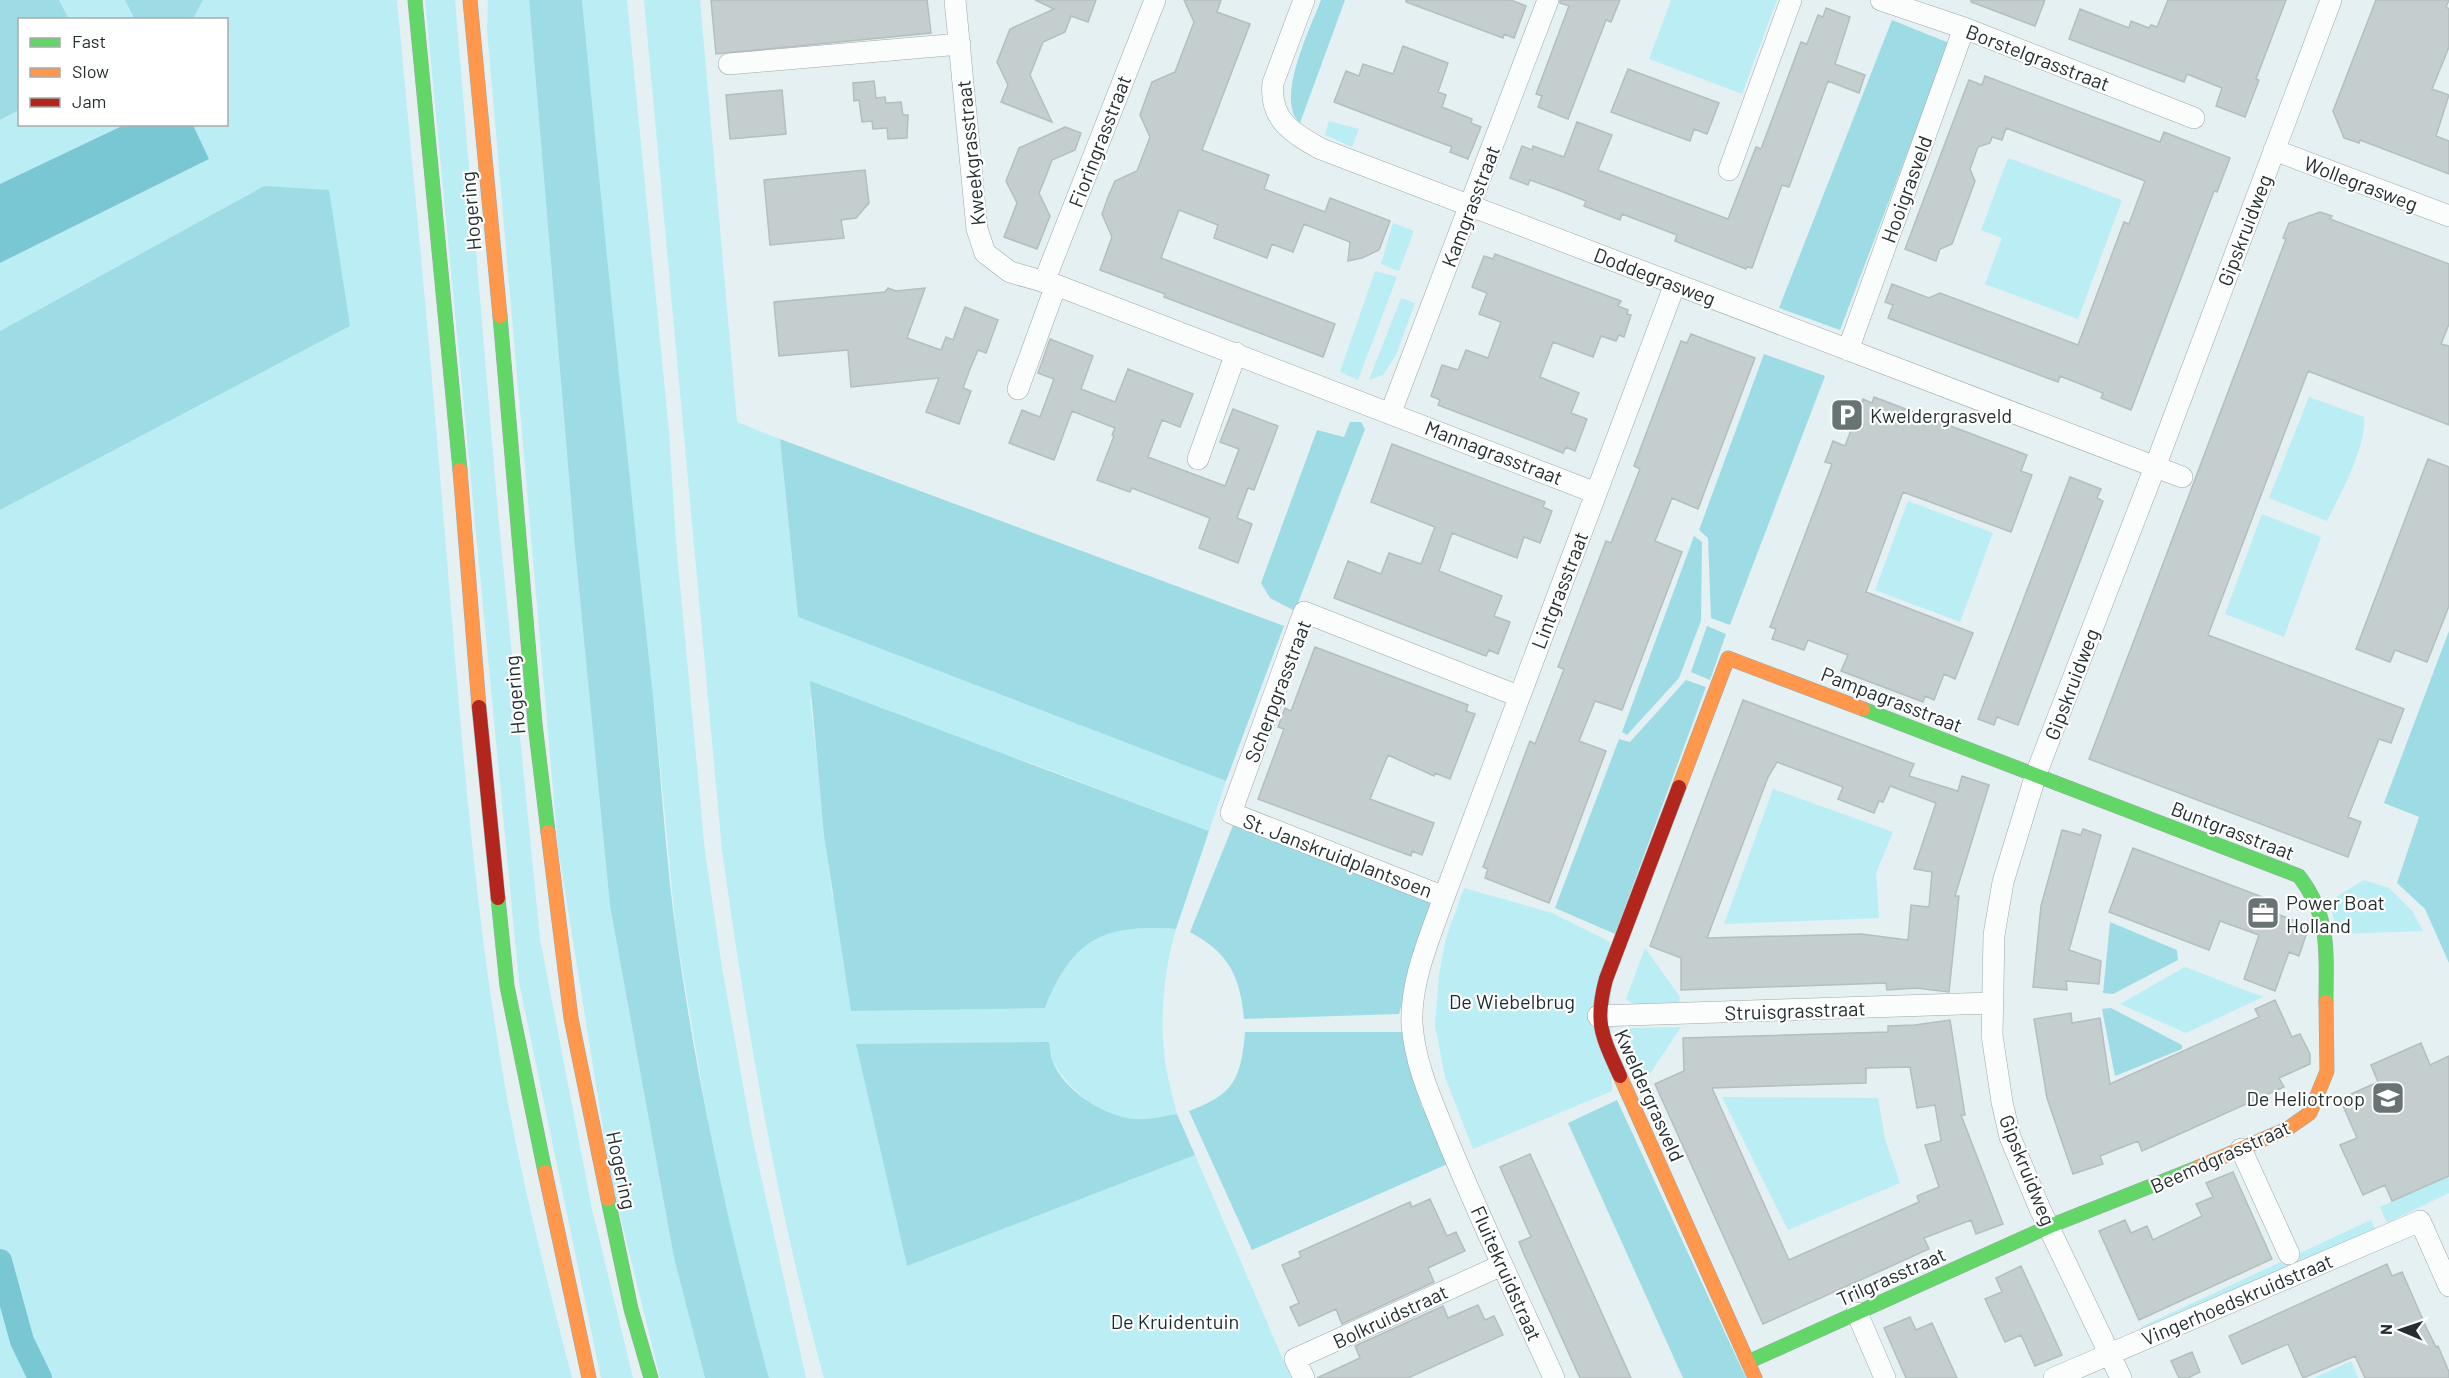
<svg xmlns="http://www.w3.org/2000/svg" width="2449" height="1378" viewBox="0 0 2449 1378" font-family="Barlow,sans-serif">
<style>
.green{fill:#bbedf5}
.forest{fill:#9edce5}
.water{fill:#79c7d2}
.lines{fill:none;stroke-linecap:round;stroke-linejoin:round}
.canal{stroke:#79c7d2;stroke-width:24}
.building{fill:#c4cecf;stroke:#b4bdbf;stroke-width:1.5;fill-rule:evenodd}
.street-casing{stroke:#9ea7a9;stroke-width:22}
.fast-casing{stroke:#9ea7a9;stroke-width:15}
.slow-casing{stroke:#9ea7a9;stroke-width:15}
.jam-casing{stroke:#9ea7a9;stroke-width:15}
.street{stroke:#fbfdfd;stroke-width:21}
.fast{stroke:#63d668;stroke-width:14}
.slow{stroke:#ff974d;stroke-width:14}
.jam{stroke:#b3261e;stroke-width:14}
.labels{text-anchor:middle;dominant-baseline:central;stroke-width:4.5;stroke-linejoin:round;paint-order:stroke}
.street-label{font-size:20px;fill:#262f30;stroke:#fff}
.poi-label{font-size:20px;fill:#262f30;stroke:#fff;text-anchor:start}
.park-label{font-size:20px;fill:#192d30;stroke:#fff}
</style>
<rect width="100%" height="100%" fill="#e4f0f2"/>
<path class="green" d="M59,0H125L135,19H69Z
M203,0H397C412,162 428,325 441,487C458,689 471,893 506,1092C523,1188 548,1284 572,1378H0V510L350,326L264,186L0,331V263L209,159L193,125L226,124V20L193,19Z
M425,0H455L498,513L540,939L592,1209L633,1378H601L519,982Z
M488,0H529L575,549L610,906L674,1258L705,1378H660L611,1179L558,847L487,30Z
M582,0H627L669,432L676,542L705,852L722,967L752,1136L806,1378H769L744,1285L714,1157L676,932L657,733L603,234Z
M644,0H700L737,422L780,439L798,617L1226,781L1209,831L1028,762L810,698L832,895L1045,1008C1073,938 1103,924 1176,929C1165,966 1160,1011 1164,1050C1165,1071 1172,1093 1177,1114C1165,1116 1151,1119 1139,1119C1101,1120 1070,1091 1052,1060L872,1113L907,1266L1195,1155L1291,1378H824C776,1205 747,1028 722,850Z
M1671,0H1777L1742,94L1649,59Z
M19,110L20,124L124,125L0,184V120Z
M1329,121L1359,129L1352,147L1325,135Z
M2008,158L2122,200L2078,319L1985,284L2002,238L1981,230Z
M1393,223L1414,231L1399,271L1381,264Z
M1375,271L1397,277L1358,380L1340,372Z
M1401,298L1415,303L1396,355L1383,375L1369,380Z
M2309,397L2364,417C2366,449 2341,492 2327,521L2269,498Z
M1908,501L1993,533L1960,622L1875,590Z
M2262,514L2321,537L2284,637L2225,614Z
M1773,789L1893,832L1876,873L1879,918L1724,924Z
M2364,880L2389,888L2413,912L2423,931L2338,934L2330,905L2333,899Z
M1464,888L1552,913L1610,942L1612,1091L1473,1149L1445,1077L1435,1025L1439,974L1446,938Z
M1645,948L1680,997L1679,1002L1633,1004L1626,999Z
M2185,967L2263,997L2186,1033L2120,1004Z
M1681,1027L1649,1075L1641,1078L1644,1076L1625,1028Z
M1722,1097L1878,1098L1885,1139L1900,1183L1788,1230Z
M2449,1176V1193L2387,1223L2380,1207Z
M2371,1220L2375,1229L2143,1333L2141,1327Z
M2351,1361L2358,1378H2314Z"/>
<path class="forest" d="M0,0H59L69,19L20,20L19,110L0,120Z
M125,0H203L193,19L135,20Z
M529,0H582C603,223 626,446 650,668C660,756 664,845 676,933C697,1083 729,1232 769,1378H705L674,1258L610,906L575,549Z
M1321,0H1345L1300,123C1274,100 1311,27 1321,0Z
M1892,20L1949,43L1840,330L1779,308Z
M264,186L329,190L350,326L0,510V331Z
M1764,354L1825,376L1730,625L1711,618L1708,538L1699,530Z
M1350,422H1361L1365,429L1295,611L1270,598L1261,583L1317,430L1344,437Z
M780,439L1284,626L1226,781L798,617Z
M1694,536L1702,542L1701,621L1679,678L1627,735L1622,732Z
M1707,626L1726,634L1710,680L1691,672Z
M2449,631V963L2425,909L2397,883L2419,817L2384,803Z
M1686,680L1706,687L1615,934L1555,908L1619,739L1630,742Z
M810,681L1209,831L1176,929C1104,924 1073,938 1045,1008L851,1011L824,835Z
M1234,823L1430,903L1399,1014L1244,1019C1240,976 1229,953 1190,932Z
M2110,922L2177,950L2178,960L2113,994L2103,993Z
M2111,1008L2182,1045V1049L2115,1076L2102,1009Z
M1245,1032H1403L1421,1105L1452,1162L1252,1250L1189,1111C1235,1094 1241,1078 1245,1032Z
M1049,1042C1050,1048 1050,1054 1052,1060C1064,1091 1103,1116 1135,1119C1149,1120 1164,1116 1177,1114L1195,1155L907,1266L856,1044Z
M1617,1100L1746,1378H1683L1568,1123Z"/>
<path class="water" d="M124,125H193L209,159L0,263V184Z"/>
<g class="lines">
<path class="canal" d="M0,1261L22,1341L40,1378"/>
</g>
<path class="building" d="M711,0H927L931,33L716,54Z
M1035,0H1096L1088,22L1071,16L1065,32L1043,42L1030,75L1052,122L1001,102L1008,85L997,62L1010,29L1054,9Z
M1184,0H1221L1217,12L1250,24L1202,150L1269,175L1264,189L1325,212L1330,198L1390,221L1379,250L1362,258L1348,261L1350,242L1304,224L1293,252L1272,244L1267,258L1214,238L1218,225L1179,210L1161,258L1335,324L1323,357L1164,297L1165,294L1100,270L1112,237L1102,214L1108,197L1115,181L1137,171L1150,137L1140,115L1146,98L1152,82L1175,72L1194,22Z
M1406,0H1511L1526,6L1514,38L1504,34L1503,38L1406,2Z
M1560,0H1620L1611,22L1606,20L1568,119L1538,107L1542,96L1536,94L1569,6L1560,3Z
M1971,0H2045L2035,26L1971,2Z
M2168,0H2286L2256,79L2259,80L2245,117L2216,106L2222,88L2187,74L2184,82L2069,39L2080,9L2129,28L2131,21L2149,28L2151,25L2157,27Z
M2376,0H2449L2446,7L2449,9V47L2432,89L2449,95L2436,136L2449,141V174L2360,140L2359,143L2344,138L2333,111Z
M1826,8L1850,17L1835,64L1865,75L1859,93L1828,81L1789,187L1782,185L1752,268L1747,267L1746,269L1675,241L1677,235L1622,214L1620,220L1584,206L1586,201L1558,190L1530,180L1528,185L1510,178L1522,146L1532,150L1533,146L1564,157L1577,122L1612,135L1598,170L1728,219L1756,147L1761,149L1801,42L1807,44L1818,15L1823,17Z
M1403,46L1448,63L1438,92L1446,95L1442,107L1472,119L1471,123L1481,127L1468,159L1450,152L1452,147L1334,102L1346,71L1359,76L1363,64L1393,74Z
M1628,69L1719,103L1707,134L1694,129L1690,141L1611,112Z
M1985,76L2160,142L2164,132L2230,158L2217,192L2214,191L2131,410L2101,398L2103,393L2060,376L2058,382L1888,318L1893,305L1885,302L1892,284L1929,298L1940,293L2078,345L2124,222L2129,224L2145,181L2006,128L2002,140L1992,137L1990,143L1978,147L1970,169L1975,181L1952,244L1940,249L1936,261L1905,249L1969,80L1982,85Z
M874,81L876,98L885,97L886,103L901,102L903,115H908L907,138L888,139L887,128L873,129L872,121L862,122L859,100L854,101L853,83Z
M782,90L786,134L730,139L726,95Z
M1065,127L1081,133L1075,150L1052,160L1046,176L1039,193L1050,216L1037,249L1004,237L1017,203L1006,181L1019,148Z
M865,170L869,203L856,218L841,220L844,238L770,245L764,180Z
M2320,212L2332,216L2330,219L2449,264V324L2441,344L2449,346V425L2308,371L2208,635L2404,709L2391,743L2379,739L2348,817L2361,822L2348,857L2089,759L2272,276L2286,239L2283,238L2289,223Z
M1495,254L1621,301L1618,306L1628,310L1627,314L1631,315L1624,337L1619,335L1616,341L1601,336L1593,357L1553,342L1540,377L1579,393L1571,413L1587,419L1575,451L1566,447L1563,453L1538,443L1438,405L1440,400L1431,396L1442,365L1458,370L1466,350L1488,358L1501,322L1479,314L1487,293L1472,287L1484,256L1493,259Z
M888,288L896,291L925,288L907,338L941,350L946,337L953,340L965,307L998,320L986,353L978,350L970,369L963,388L971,391L959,424L926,412L939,378L851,387L848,350L779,356L774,302L885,292Z
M1691,334L1755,358L1698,509L1672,498L1655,541L1682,552L1622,710L1595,701L1579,741L1606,751L1549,903L1485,878L1488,869L1483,867L1530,741L1535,744L1564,669L1558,667L1606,541L1611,543L1640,469L1634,466L1681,341L1687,343Z
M1050,339L1093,356L1081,389L1115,402L1128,369L1193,394L1180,427L1162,420L1148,457L1225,486L1239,449L1220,442L1233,409L1278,426L1254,490L1248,488L1237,518L1252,524L1238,563L1199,548L1210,518L1132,488L1130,492L1097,480L1114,436L1112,435L1115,428L1072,411L1054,460L1009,443L1022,410L1040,417L1054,379L1038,373Z
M1874,397L2027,455L2021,471L2032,475L2011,532L1903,492L1866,592L1973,633L1955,679L1944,674L1934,700L1925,696L1923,702L1841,671L1848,655L1808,640L1804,650L1772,639L1776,629L1770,627L1832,464L1825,462L1833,441L1845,446L1863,399L1872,403Z
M1392,444L1545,502L1543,507L1552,511L1540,543L1524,537L1517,558L1452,533L1439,571L1502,596L1494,616L1510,622L1498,654L1489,650L1486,656L1334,598L1348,561L1381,574L1389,553L1421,564L1435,527L1371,502Z
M2428,459L2449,467V606L2427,662L2395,650L2390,662L2356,649Z
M2070,477L2101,489L2097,498L2103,501L2018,725L1997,717L1994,725L1978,719Z
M1315,647L1468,705L1466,711L1475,714L1450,779L1435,773L1434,776L1388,755L1370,799L1434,823L1422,855L1412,851L1411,856L1258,799L1284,729L1278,727L1285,708L1291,711Z
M1743,700L1914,764L1909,776L1958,791L1962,776L1989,785L1955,896H1959L1949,992L1916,988L1887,990L1886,983L1681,990V958L1650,946ZM1777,762L1843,787L1838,799L1874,813L1879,801L1883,802L1890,786L1936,803L1914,869L1932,872L1929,907L1911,905L1908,940L1861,934L1707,938L1768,777Z
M2083,829L2101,835L2069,950L2101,961L2099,984L2066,981L2067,990L2033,987L2041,906L2062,830L2081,835Z
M2133,848L2278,903L2274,913L2304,924L2307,932L2299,956L2289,952L2275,991L2244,979L2259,935L2220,921L2209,950L2109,912Z
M2275,1000L2292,1037L2300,1034L2310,1054V1064L2279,1078L2284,1087L2142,1151L2138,1141L2100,1156L2103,1164L2073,1174L2047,1098L2034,1019L2071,1013L2072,1023L2100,1018L2110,1084L2259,1017L2255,1009Z
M1950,1020L1965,1115H1961L2003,1224L1976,1234L1971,1220L1924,1238L1929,1249L1763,1324L1655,1084L1684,1071L1683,1038L1888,1032V1026L1915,1025ZM1910,1067L1917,1108L1935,1105L1941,1141L1925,1145L1939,1187L1917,1196L1919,1202L1789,1260L1712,1088L1866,1083V1068Z
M2421,1043L2430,1065L2449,1056V1176L2392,1201L2385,1185L2363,1195L2340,1145L2357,1138L2340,1099L2378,1082L2371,1065Z
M1530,1154L1545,1187L1631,1378H1580L1523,1252L1519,1242L1531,1237L1500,1167Z
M2233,1172L2272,1259L2139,1320L2099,1231L2125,1220L2131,1233L2147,1226L2153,1240L2202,1216L2196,1204L2213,1197L2206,1183Z
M1430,1199L1447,1236L1456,1232L1465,1251L1428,1268L1434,1282L1342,1324L1336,1309L1299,1326L1290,1307L1299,1303L1282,1265L1301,1257L1299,1252L1410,1202L1412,1207Z
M2387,1264L2392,1276L2402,1272L2427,1329L2436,1347L2438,1346L2449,1372V1378H2365L2355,1356L2303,1378L2288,1344L2242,1364L2229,1336Z
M2021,1266L2062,1355L2035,1366L2021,1335L2005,1342L1985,1299L2002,1292L1996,1278Z
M1478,1305L1485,1320L1494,1316L1503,1335L1408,1378H1317L1360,1358L1355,1346L1443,1306L1448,1318Z
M1910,1317L1916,1330L1932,1323L1957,1378H1906L1884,1328Z
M2192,1352L2200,1372L2188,1378H2179L2171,1361Z"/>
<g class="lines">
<g class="street-casing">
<path id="street" d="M955,0L977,229L985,253L1010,272L1056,285L1596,493
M1304,0L1273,83C1269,119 1292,133 1321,149L2182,477
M1881,0L1964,28L2194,118
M729,64L960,44
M2274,150L2449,216
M1729,170L1791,0
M1044,282L1155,0
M1848,350L1964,28
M1018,389L1056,285
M1391,412L1548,0
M1198,459L1236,353
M1444,897L1231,813L1304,612L1518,696
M1598,1016L1991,1003
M2241,1149L2289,1254
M1857,1313L1885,1378
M1304,1378L1295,1359L1502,1265
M1554,1378C1518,1299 1481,1221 1448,1141C1433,1103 1415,1066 1412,1024C1410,981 1430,937 1444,897L1675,284
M2054,1378L2420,1221L2449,1286
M2121,1378L2040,1209L2010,1137L2002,1102L1992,1035L1994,935L2003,882L2036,774L2155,467L2331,0"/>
</g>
<g class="fast-casing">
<path id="fast" d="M415,0L460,470
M500,316L535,724L548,832
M1863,709L2299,876C2331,918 2326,952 2326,1002
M498,898L507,986L545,1172
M608,1199L631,1309L651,1378
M1748,1362L2050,1226L2199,1167"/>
</g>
<g class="slow-casing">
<path id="slow" d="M470,0L500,316
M460,470L479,707
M1679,787L1728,658L1863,709
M548,832L571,1018L608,1199
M1620,1076L1755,1378
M2199,1167L2287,1129L2310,1113L2327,1071L2326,1002
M545,1172L589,1378"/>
</g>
<g class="jam-casing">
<path id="jam" d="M479,707L498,898
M1620,1076C1602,1036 1594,1023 1606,979L1679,787"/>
</g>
<use href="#street" class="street"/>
<use href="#fast" class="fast"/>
<use href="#slow" class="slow"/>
<use href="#jam" class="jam"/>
</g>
<defs>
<g id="parking-square" transform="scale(1.725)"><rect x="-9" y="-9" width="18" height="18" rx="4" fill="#687374" stroke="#fff"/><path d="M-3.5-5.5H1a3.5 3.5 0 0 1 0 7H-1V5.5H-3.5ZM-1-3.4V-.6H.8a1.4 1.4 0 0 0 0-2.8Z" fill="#fff"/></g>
<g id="office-square" transform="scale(1.725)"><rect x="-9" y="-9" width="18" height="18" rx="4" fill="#687374" stroke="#fff"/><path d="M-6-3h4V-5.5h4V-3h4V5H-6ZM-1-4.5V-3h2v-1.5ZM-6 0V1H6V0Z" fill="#fff"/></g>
<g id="school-square" transform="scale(1.725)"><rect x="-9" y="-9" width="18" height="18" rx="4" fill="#687374" stroke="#fff"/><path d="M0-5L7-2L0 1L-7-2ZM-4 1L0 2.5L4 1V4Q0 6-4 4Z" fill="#fff"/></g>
</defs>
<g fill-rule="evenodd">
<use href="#parking-square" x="1847" y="415"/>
<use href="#office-square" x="2263" y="913"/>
<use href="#school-square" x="2388" y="1098"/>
</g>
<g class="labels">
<g class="street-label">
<text transform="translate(2038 57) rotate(21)">Borstelgrasstraat</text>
<text transform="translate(1099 141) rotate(-69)">Fioringrasstraat</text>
<text transform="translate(970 153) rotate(-96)">Kweekgrasstraat</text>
<text transform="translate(2361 183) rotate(21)">Wollegrasweg</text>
<text transform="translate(1906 189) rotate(-70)">Hooigrasveld</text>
<text transform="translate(1470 206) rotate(-69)">Kamgrasstraat</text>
<text transform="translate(470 211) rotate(-95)">Hogering</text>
<text transform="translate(2244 230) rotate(-69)">Gipskruidweg</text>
<text transform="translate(1655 276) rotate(21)">Doddegrasweg</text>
<text transform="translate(1494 452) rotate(21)">Mannagrasstraat</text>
<text transform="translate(1559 590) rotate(-69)">Lintgrasstraat</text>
<text transform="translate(2071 684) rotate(-69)">Gipskruidweg</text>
<text transform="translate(1277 691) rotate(-69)">Scherpgrasstraat</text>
<text transform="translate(514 695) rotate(-95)">Hogering</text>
<text transform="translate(1892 699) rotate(21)">Pampagrasstraat</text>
<text transform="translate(2233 830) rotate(21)">Buntgrasstraat</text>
<text transform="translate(1338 855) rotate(21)">St. Janskruidplantsoen</text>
<text transform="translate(1795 1010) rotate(-2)">Struisgrasstraat</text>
<text transform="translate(1650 1095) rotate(66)">Kweldergrasveld</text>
<text transform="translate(2220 1156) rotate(-24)">Beemdgrasstraat</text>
<text transform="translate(622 1170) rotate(78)">Hogering</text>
<text transform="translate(2028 1170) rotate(68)">Gipskruidweg</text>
<text transform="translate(1507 1273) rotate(66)">Fluitekruidstraat</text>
<text transform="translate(1891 1276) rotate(-24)">Trilgrasstraat</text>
<text transform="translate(2237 1299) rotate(-23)">Vingerhoedskruidstraat</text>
<text transform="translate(1390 1316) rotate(-25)">Bolkruidstraat</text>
</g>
<g class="poi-label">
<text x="1870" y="415">Kweldergrasveld</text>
<text x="2286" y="902">Power Boat<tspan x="2286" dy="23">Holland</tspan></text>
<text x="2365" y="1098" text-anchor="end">De Heliotroop</text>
</g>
<g class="park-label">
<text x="1512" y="1001">De Wiebelbrug</text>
<text x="1175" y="1321">De Kruidentuin</text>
</g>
</g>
<rect x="18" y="18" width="210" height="108" fill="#ffffff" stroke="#a8acac" stroke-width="1.5"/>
<rect x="30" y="38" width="30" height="9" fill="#63d668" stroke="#a8acac" stroke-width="1.5"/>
<text x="72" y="48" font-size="18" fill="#262f30">Fast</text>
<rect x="30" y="68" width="30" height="9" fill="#ff974d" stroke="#a8acac" stroke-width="1.5"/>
<text x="72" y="78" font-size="18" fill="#262f30">Slow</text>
<rect x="30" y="98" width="30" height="9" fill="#b3261e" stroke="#a8acac" stroke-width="1.5"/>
<text x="72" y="108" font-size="18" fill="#262f30">Jam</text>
<g transform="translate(2401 1330) rotate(272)" stroke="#ffffff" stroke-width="4.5" paint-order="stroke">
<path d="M0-4.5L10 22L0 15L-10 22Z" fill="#262f30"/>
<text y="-9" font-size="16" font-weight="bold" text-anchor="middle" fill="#262f30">N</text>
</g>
</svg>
